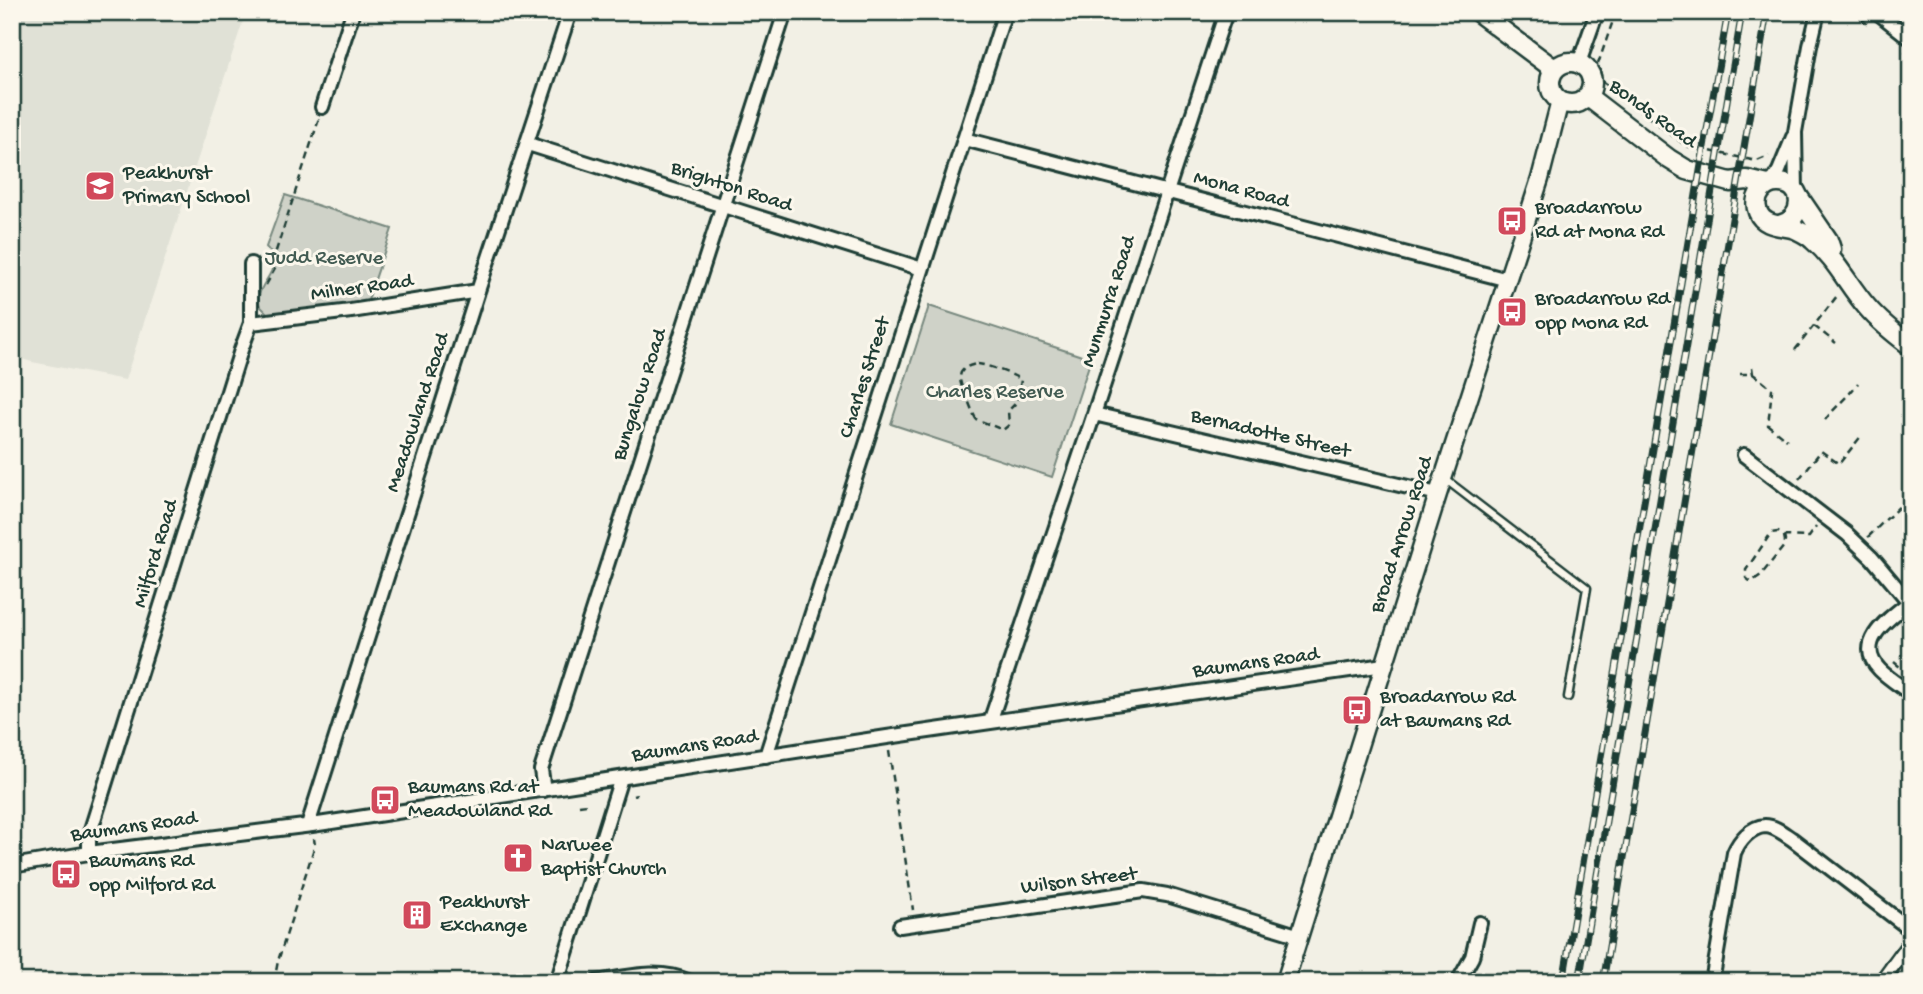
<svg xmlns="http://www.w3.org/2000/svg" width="1923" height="994" viewBox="0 0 1923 994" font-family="'Gochi Hand',sans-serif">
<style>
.built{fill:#e0e1d6}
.green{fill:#cfd2c8;stroke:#77887e;stroke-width:2}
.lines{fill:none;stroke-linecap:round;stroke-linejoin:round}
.service-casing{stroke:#1f3d34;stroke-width:11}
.minor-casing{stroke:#1f3d34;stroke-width:18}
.tertiary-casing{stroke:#1f3d34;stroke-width:21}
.secondary-casing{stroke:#1f3d34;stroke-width:23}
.path{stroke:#1f3d34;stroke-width:2.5;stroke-dasharray:7 5;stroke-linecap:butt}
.service{stroke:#fbf7ec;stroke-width:6}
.minor{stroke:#fbf7ec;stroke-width:12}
.tertiary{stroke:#fbf7ec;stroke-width:16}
.secondary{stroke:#fbf7ec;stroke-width:18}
.rail-casing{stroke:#1f3d34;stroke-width:7}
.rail{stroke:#fbf7ec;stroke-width:4.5;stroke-dasharray:13;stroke-linecap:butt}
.labels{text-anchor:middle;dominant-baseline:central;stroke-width:6;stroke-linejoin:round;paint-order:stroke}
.street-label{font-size:21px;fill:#1f3d34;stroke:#fbf7ec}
.poi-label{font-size:21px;fill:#1f3d34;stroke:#fbf7ec;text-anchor:start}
.park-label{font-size:21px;fill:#425b52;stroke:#fbf7ec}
</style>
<rect width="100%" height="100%" fill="#f2f0e5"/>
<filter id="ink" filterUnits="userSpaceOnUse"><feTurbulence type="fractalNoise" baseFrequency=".0143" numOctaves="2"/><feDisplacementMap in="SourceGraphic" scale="14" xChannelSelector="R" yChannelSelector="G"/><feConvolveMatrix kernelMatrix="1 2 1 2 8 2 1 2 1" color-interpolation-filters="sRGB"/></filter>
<g filter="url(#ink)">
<path class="built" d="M32,12H246L125,380L32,362L12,356V15L30,17Z"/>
<path class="green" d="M285,195L392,229L367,303L277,315H269L260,306C252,282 289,271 266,247Z
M929,306L1091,359L1052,477L891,424Z"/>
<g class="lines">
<g class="service-casing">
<path id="service" d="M1445,479L1587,588L1568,697"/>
</g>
<g class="minor-casing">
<path id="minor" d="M1877,12L1911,39
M1579,63L1597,12
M322,107L353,12
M964,139L1508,280
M528,144L922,269
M1771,184L1779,171L1793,137
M1796,192L1795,132L1810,46L1818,12
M251,323L351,311L478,291
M1094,414L1438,494
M1744,455L1847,534L1872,558L1909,602
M1911,601C1891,617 1852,642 1880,670C1889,679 1901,686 1911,694
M990,722L1094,414L1226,12
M766,756L1005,12
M544,790L541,770L785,12
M308,825L478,291L570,12
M89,853V836L241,350L251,323V264
M12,866L89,853L312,825L887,737L1384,665
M900,926L1143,891L1167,895L1300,936
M557,982L621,778
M596,982C628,977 659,968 690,982
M1458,982L1472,957L1480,923
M1712,982L1734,853C1739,841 1750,827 1765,826C1775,826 1784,834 1792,839L1911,930
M1881,982L1911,941"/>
</g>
<g class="tertiary-casing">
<path id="tertiary" d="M1285,982L1438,494L1540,179L1560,101"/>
</g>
<g class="secondary-casing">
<path id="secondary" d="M1478,12L1554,69
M1550 83a21 21 0 1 1 42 0a21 21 0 1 1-42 0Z
M1587,96L1669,159L1687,170L1730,182L1747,180L1768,185
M1798,196L1828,240L1831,249
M1779,225C1805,220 1806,184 1779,183C1764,182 1752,197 1758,212C1764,227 1782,225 1795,229C1801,232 1808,235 1813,240C1837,260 1847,284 1867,307C1879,321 1895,334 1911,346"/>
</g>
<path class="path" d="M1616,12L1598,64L1603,82L1686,146L1757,161L1769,156
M1852,12L1869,25
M1905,52L1911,57
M266,285L276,267V251L319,119
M1814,326L1836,343
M1795,350L1837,296
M977,364C985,364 1016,375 1021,380L1017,402L1008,411L1009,425L1003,430L976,419C972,412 970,404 967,398C959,382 953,368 977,364Z
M1752,367L1753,374
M1740,374H1753L1772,389L1768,425L1787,440
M1825,420C1835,407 1848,397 1858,383
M1799,479L1821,451L1839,464L1862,435
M1784,536L1785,541L1784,546L1761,575L1751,582L1746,578V570L1771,533L1778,532L1784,536L1809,537L1816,527
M1868,537L1911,495
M1905,625L1911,621
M1894,662L1905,671
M889,751L913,910
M633,796L637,795
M579,805L587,804
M274,982L278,961L315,845L314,839"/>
<use href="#service" class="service"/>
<use href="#minor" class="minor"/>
<use href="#tertiary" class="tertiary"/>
<use href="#secondary" class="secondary"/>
<g class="rail-casing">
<path id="rail" d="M1563,982L1705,141L1728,12
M1579,982L1742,12
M1603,982L1767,12"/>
</g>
<use href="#rail" class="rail"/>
</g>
</g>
<defs>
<g id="school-square" transform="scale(1.575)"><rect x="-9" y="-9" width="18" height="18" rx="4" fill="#d1495b" stroke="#fbf7ec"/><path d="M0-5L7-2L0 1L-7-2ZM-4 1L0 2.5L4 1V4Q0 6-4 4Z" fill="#fff"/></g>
<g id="bus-square" transform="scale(1.575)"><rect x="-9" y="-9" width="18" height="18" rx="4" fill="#d1495b" stroke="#fbf7ec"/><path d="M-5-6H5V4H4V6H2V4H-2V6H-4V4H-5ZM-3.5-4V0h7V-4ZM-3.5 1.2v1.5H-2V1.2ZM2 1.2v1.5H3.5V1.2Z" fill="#fff"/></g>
<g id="church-square" transform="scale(1.575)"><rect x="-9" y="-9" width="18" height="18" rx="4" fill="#d1495b" stroke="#fbf7ec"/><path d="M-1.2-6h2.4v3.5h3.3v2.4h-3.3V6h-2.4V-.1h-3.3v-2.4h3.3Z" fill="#fff"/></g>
<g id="building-square" transform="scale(1.575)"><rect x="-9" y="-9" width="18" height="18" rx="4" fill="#d1495b" stroke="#fbf7ec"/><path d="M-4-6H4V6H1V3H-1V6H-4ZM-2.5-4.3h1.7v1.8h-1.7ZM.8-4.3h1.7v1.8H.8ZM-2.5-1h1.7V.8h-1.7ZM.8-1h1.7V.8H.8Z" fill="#fff"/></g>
</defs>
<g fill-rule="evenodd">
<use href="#school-square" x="100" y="186"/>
<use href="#bus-square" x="1512" y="221"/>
<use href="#bus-square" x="1512" y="312"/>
<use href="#bus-square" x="1357" y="710"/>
<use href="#bus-square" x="385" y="800"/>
<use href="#church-square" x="518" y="858"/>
<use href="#bus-square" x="66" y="874"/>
<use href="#building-square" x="417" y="915"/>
</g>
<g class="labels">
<g class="street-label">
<text transform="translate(1652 115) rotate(36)">Bonds Road</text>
<text transform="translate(731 188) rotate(18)">Brighton Road</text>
<text transform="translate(1241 191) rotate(15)">Mona Road</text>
<text transform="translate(362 289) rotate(-8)">Milner Road</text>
<text transform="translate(1110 302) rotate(-72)">Munmurra Road</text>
<text transform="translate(866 378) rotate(-72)">Charles Street</text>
<text transform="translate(641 395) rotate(-72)">Bungalow Road</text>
<text transform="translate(419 413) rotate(-72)">Meadowland Road</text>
<text transform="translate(1270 435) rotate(13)">Bernadotte Street</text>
<text transform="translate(1403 535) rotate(-72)">Broad Arrow Road</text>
<text transform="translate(157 554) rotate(-73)">Milford Road</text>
<text transform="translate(1256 664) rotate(-8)">Baumans Road</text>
<text transform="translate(695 747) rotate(-9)">Baumans Road</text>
<text transform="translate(134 828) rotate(-8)">Baumans Road</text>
<text transform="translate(1079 882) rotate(-7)">Wilson Street</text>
</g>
<g class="poi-label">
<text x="123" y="174">Peakhurst<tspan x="123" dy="24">Primary School</tspan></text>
<text x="1535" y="209">Broadarrow<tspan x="1535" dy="24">Rd at Mona Rd</tspan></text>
<text x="1535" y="300">Broadarrow Rd<tspan x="1535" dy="24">opp Mona Rd</tspan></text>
<text x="1380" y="698">Broadarrow Rd<tspan x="1380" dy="24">at Baumans Rd</tspan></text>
<text x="408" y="788">Baumans Rd at<tspan x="408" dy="24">Meadowland Rd</tspan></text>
<text x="541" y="846">Narwee<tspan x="541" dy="24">Baptist Church</tspan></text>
<text x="89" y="862">Baumans Rd<tspan x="89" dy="24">opp Milford Rd</tspan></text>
<text x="440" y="903">Peakhurst<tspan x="440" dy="24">Exchange</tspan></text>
</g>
<g class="park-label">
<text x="324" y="259">Judd Reserve</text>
<text x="995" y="393">Charles Reserve</text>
</g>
</g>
<rect width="1923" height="994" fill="none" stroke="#fbf7ec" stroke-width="42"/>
<rect x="21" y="21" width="1881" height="952" fill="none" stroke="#1f3d34" stroke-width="2.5" filter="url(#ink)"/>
</svg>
